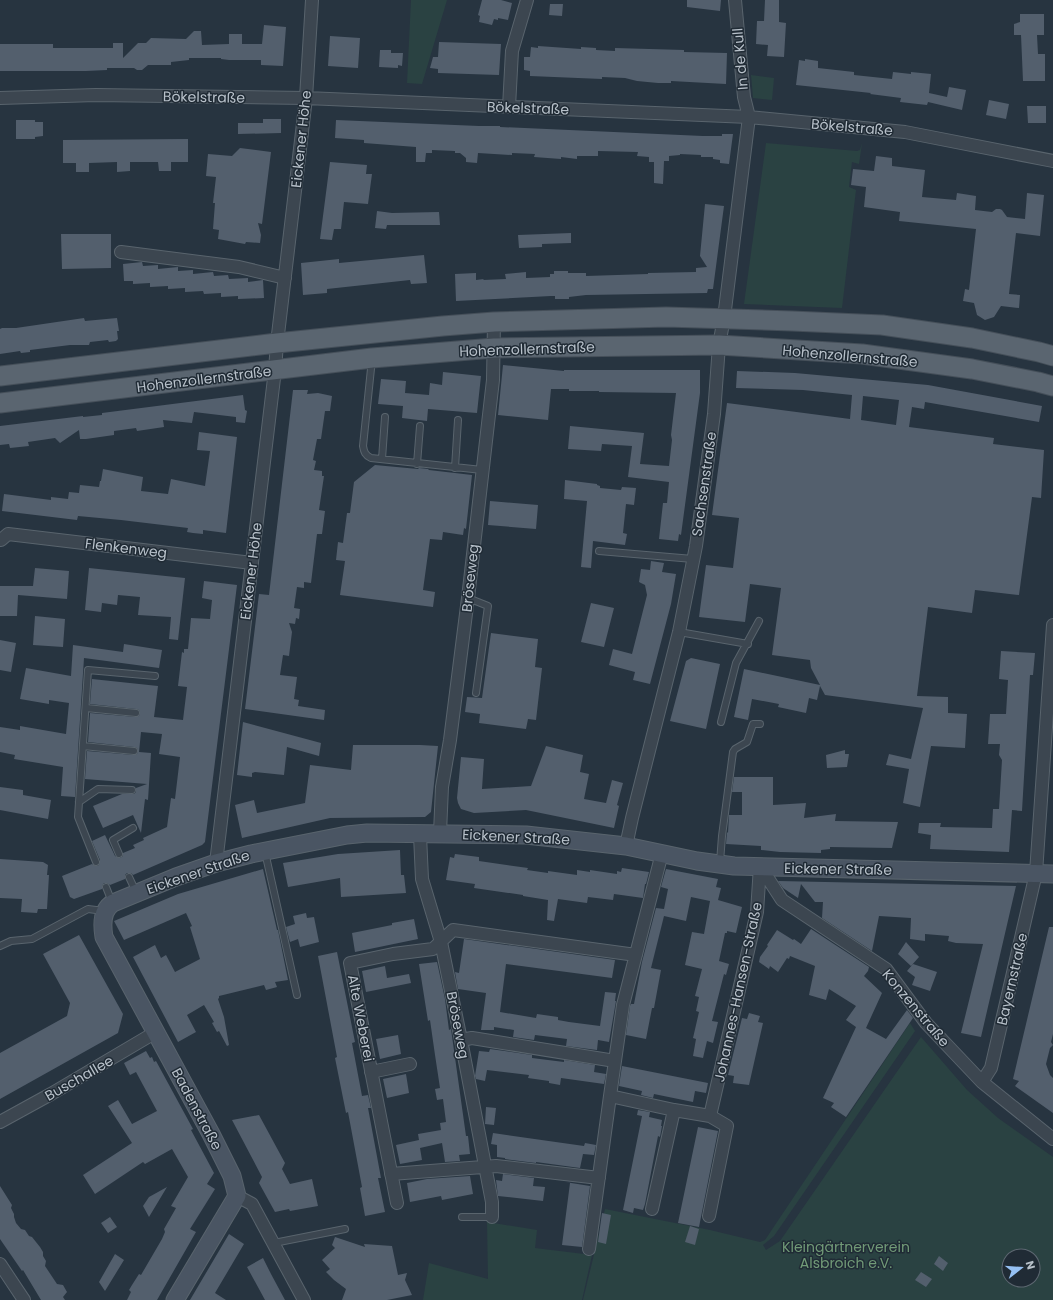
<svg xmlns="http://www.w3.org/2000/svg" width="1053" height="1300" viewBox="0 0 1053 1300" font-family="Poppins,sans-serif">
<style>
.green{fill:#2a4242;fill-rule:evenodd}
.building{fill:#535f6d;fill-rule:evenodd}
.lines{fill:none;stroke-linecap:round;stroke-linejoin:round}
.lane-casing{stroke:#59646d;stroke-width:8}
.street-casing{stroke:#59646d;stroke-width:14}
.secondary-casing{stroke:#59646d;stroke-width:19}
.primary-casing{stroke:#454f59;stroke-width:21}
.lane{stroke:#3c4650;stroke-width:6}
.street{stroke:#3c4650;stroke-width:12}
.secondary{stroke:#4a5563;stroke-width:17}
.primary{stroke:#5a6570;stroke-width:19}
.labels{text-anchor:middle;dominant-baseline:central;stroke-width:3;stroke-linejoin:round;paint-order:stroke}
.street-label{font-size:14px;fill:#b8c1ca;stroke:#202b35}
.park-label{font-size:14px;fill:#719a77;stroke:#202b35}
</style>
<rect width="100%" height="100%" fill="#273440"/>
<path class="green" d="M411,0H447L422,84L407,83Z
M751,75L774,78L772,100L753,98Z
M766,143L857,151L860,150L862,143L859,164L852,162L849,187L856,190L842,308L744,304Z
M910,1023L915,1031L774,1236L763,1245L766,1250L780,1241L921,1037L967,1090L998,1118L1053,1157V1300H583L605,1209L710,1230L760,1242L765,1240ZM1009,1256H1033V1280H1009Z
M487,1222L537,1230L535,1248L592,1255L582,1300H423L429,1263L488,1279Z"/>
<path class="building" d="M482,0H501L512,3L508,20L498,18V20L494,19L492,25L479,22L480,16L478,15Z
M687,0H721L720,11L687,7Z
M765,0H779V22L786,23L784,57L767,56L768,45L756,44L757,21H764Z
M550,4H563L562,16L549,15Z
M1020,14H1044V35H1037L1038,54H1045V81H1023L1021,35H1014V24L1020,22Z
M264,25L286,27L283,66L261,65V60H229L221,59V58H189V60L171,62V65H148L142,70H137L134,68H107V70L86,71H0V44H53V48H113V43H123V58L138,43H146L151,38L186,39L194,31H201L202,45L229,44V34H242V44H262Z
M330,36L360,38L358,68L328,66Z
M439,42L501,44L499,75L438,73V69L430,68L433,57H438Z
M538,46L581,49V47L596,48V50L615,51V48L684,50V52L727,53L726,84L671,81V83H658L637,81L625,78L602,77V79L530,76V71L524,70V57H530L531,47L538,48Z
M380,50H391V53H403L402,66L398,65V68L379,67Z
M805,59L818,61V68L854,72V75L892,79L893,72L911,74V72L931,74L929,93L947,97L949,87L966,90L962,110L928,102L927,105L900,102L901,98L870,94L871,93L796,85L799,60L805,61Z
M989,100L1009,104L1006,119L986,115Z
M1027,106H1046V123H1028Z
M263,119H281V133L238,134V123H263Z
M16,120H35V122H43V136L35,137V139H16Z
M336,120L479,126H500V127L703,136H722V134H733L729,164L720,163V160L713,159V157H701V155L680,154V155L669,156V161H664L663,184L654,183V162H649V157L637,156L638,152L598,151V156H577V159L561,157V159L534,157L535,154L512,153V155L478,153L477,163L466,162V158L460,153H455V151L432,150V153H426L425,162H416V147L364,143V140L335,138Z
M188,139V162H171V171H159L158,162H130V171L117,172V162L89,163V172H76V163H63V140Z
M240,148L271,152L262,224L258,223L261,235L260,243L246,242L245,244L218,239L219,230L213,229L215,203H213L216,177L206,176L208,154L232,156Z
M876,156L892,158V166L925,170L922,197L956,200L957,193L976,196L975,210L992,212L996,209H1000L1002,210L1007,217L1025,219L1027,193L1044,195L1040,236L1016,233L1009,294L1020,295L1019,308L1001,306L994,317L985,320L977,315L974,303L963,301L965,289L969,290L976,229L899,221L900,212L864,207L866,187L851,185L853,169L874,171Z
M330,162L367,165L366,174H372L368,204L344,202L341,229H334L332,240L320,239Z
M705,204L724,206L713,289H708L707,293L586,295L569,297V299H555V296H551L456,301L455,274L476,273V280L484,279L483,280L506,279L505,274L526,272V278L550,277V274H554V271H568V273H586V276L648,274V273L696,272V268L707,267L700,256Z
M377,211L392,213L439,212L440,225H387L386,229L375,228Z
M571,233V243L542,244V247L519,248L518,235Z
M61,234H111V268L62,269Z
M424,255L427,283L411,284L410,280L327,289V293L303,295L301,263L339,259V263Z
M142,262L143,266L158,265V269L178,267V271L193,270V274L213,272L214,276L228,275L229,279L248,278V282L263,280L264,298L238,299V296L221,297V293L204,294L203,291L185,292V288L168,289V286L150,287V283L133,284V281H124L123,264Z
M84,318L85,321L117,318L119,331H117L118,339L116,341L109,342L108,340L90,342L89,345H70L30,350V352L21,353L20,351L0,354V329L2,328H16Z
M503,365L564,371V370H700V393L681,535L679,534L678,541L659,539L663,503H667L669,482L628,477L632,446L602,444L601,451L568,449L570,426L644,433L640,464L669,466L672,440L671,435L676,393L599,392V391H569V389H551L548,420L498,415Z
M737,371L795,373L928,385L1042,406L1039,422L925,402L924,409L912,407L909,427L994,438L993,444L1044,450L1041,498L1032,497L1019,595L975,590L972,613L928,607L917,696L948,697V713L967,714L965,748L931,746L920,807L903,803L909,769L886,765L889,754L911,759L923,708L825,695L820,686L817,700L809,698L806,713L778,707L779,704L752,699L748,720L734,717L744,669L820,685L811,668L810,660L772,655L781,588L750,584L745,622L699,617L706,565L733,568L739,518L712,515L727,403L850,419L852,395L803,390L736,388ZM863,396L899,400L896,425L861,420Z
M443,372L481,376L477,413L428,409L427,421L402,418L403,406L378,404L381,379L406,381L405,393L429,395L430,383L442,385Z
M293,390H308L307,394L318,393L332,396L330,411H325L321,439H317L313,460L316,461L314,470L322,471V476H324L319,510L325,511L322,534H317L311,583L304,582V588L297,587L294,608L300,609L299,619L296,618L295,624L289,623L292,632L289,656L283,655L280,675L297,677L294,699L299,700L298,706L325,710L324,720L245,709L259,594L269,595Z
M243,395L245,410L247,411L245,423L236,422V417L194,412L192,423L163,420L164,427L137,431L136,428L114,431V435L86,439H80L79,430L60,443L55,438L28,442L29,446L10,448L9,444L0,445V426L83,416V417L102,415V413Z
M199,432L237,437L226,533L203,530V534L193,533L187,532L188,528L121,520L78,516L77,520L2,511L4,494L51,500V497L68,499L69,492L79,493L80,485L99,487L100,481H101L103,469L143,477L141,491L168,494L171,479L205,486L210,451L197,450Z
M375,465L418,469L419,468L428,469L429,470L472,475L466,529L464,528L463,535L443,532L442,540L430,539L423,590L435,592L433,607L340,595L345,561L336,560L338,542L343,543L347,513H350L354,482Z
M565,480L597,484V485L600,486V488L621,490L622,487L636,488L634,505L626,504L623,533L627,534L625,545L593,541L591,568L581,567L587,501L564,499Z
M490,501L538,505L536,529L488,525Z
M651,561L664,563L662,572L676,574L671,604L650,684L633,680L635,672L609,665L613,649L632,654L647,595L645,585L639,582L641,569L650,570Z
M35,568L69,571L67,599L18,595L17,616H0V586H33Z
M89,568L185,578L178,640L169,639L171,617L138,615L140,597L118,595L117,605L102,603L101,612L85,610Z
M204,581L237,585L205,842L202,845L133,875L131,873H127L125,875V879L110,885L107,883H104L102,886V889L74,899L70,897L62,876L92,864L96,866L99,865L100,860L92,841L105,835L115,856L120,858L123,856V853L135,848L133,845L144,840L143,838L167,827L171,798L175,799L180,757L159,754L162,734L141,732L139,752L151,753L148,800L145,799L141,833L133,815L103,828L93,806L122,794H134L136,792V788L147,784L85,779L87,751L134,755L137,754L138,751L137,748L134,747L88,742L90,713L136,717L139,716L140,713L139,710L136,709L90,704L92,679L158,686L154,717L183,720L187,687L178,686L182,652L184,653V649H188L191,618L210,619L212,600L202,598Z
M591,603L614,608L604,647L581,642Z
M35,616L65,619L63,647L33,645Z
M491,633L538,639L535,667L542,668L536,720L528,719L526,729L479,723L480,714L465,712L467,697L482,698Z
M0,640L16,643L11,672L0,670Z
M124,644L162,650L159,668L84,658L75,797L61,796L63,767L14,759L15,755L0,752V727L20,730V726L66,734L69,703L49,700V704L20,699L26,668L71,676L73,645L123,652Z
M1001,651L1035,653L1033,675H1030L1022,811L1012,810L1009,852L930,849L931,835L918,833L919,823H941L940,827L992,828L993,809H999L1002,760L999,755L1000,744H988L990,714H1006L1008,680L999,679Z
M691,658L720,664L706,729L670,721L686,661Z
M243,722L321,743L319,756L287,747L284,775L255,772L252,773V777L237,775Z
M353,745H420L438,746L431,812L425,817L330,818L242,838L235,805L254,800L257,813L305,803L310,765L351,770Z
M546,746L583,755L580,772L589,774L584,799L606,803L612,780L623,783L617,805L619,806L614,828L526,810L474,813L461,809L458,803L457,798L461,757L484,759L482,789L531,786Z
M845,750V754H849L847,767L827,768L826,755Z
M734,777H773V805L806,803L804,818L836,814L835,821L898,822L892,848L830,847V849L821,850V853L780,852L761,850V846L726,844L727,832L728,833L729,815H742V792H732Z
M0,787L23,790V795L51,800L48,819L0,810Z
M400,850L401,875H404L406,893L341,897L340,878L288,887L283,863L338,854Z
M455,854L479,857V861L528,868L527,870L548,873V871L577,875V870L590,872V870L617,874V871L621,872L622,868L649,872L646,884H645L643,898L614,894L613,900L588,897L587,903L558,899L554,921L547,920L548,900L523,896V895L474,888L475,884L446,880L450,857L454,858Z
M0,859L43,862L48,865L47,875H49L47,909H38L37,913L21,912L22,899L0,898Z
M263,869L277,930H278L288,980L275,982L277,987L266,990L264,985L219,996V998L218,999L224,1017L229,1045L227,1046L219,1031L217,1032L212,1023L214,1022L204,1005L187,1015L196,1032L178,1042L133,957L155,945L161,958L166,955L175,972L200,959L190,927L192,926L186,913L124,940L114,921L178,894Z
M666,869L718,879L716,887L721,888L718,900L742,907L736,933L727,931V933H725L719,961L729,964L726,975L724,974L712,1021L718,1022L713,1043L707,1041L703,1058L693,1056L696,1039L693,1038L699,1012L696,1011L699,997L695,996L702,969L685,965L692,932L704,934L710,901L691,897L686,921L664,916L651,968L661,970L654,1008H652L646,1039L626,1035L630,1006L631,1004H634L642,962L656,908L664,909L668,889L661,887Z
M778,881L1016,886L981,1037L961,1033L983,944L956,943L948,941L949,936L925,934V941L910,939L911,918L879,916L872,951L822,918L823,902H815L801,884L798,898L783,888Z
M306,913L307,918L314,917L319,942L300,947L298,939L290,942L286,927L295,924L293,916Z
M414,919L418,939L355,952L352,933L392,925V923Z
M1049,927H1053V1034L1051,1042L1053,1045L1050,1048L1046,1064L1050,1075L1053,1078V1113L1015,1086L1019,1081L1013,1079Z
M811,929L869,967L868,971L864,976L882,993L866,1028L886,1039L907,1010L913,1018L846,1117L831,1107L834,1103L823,1098L856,1027L846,1020L856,1006L829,989L826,1000L809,995L815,966L790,956L789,959L787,958L778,972L770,966L769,969L759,962L760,957L768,946L767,945L777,930L793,940L794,939L801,944Z
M79,935L123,1014L118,1033L0,1099V1053L67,1016L70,1003L43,954Z
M464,939L615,960L612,978L506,964L500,1012L536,1018L537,1014L558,1017V1020L569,1022L600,1026L605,992L616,993L615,1001H616L609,1042L598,1040L597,1050L566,1046L567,1039L535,1035L534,1040L513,1037L514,1030L494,1027V1030H481L486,993L458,989L455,972L459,973Z
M906,942L919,957L911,966L898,954Z
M337,952L355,1042L352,1043L362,1096L368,1095L371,1108H368L381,1178H378L385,1212L365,1216L360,1188L362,1187L348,1112L346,1113L335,1058L337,1057L318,956Z
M437,962L445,999L449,1030L451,1029L466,1136H468L470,1154L459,1155L460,1161L445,1162L442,1143L420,1148L422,1160L400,1164L396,1145L419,1140L418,1134L441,1130L440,1123L446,1122L443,1099L437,1100L435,1089L440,1088L435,1055L430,1020L428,1021L419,964Z
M913,964L937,972L930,991L912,985L915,977L907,971Z
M385,966L387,978L409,974L411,983L366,992L362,971Z
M749,1013L760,1016L758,1022L763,1023L749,1085L733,1083L734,1076L728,1075L742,1018L747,1019Z
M398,1035L401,1054L380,1059L376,1039Z
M490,1049L532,1055V1058L564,1062V1060L595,1065L594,1072L606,1074L604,1084L561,1078L560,1085L549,1083V1081L528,1078L529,1075L487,1070L485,1081L476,1079L475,1076L479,1051L489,1052Z
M146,1051L150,1058L152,1057L154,1062L156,1061L193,1129L191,1130L214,1173L207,1184L215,1189L190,1229L196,1232L157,1300H127L131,1292L129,1290L132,1285L139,1274L141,1275L162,1239L165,1232L164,1229L176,1208L171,1206L188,1177L172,1149L145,1164L143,1162L95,1194L83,1175L132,1143L108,1106L118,1100L132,1124L157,1111L136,1072L130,1075L124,1063Z
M622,1066L708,1083L706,1093L695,1091L693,1102L654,1094L653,1098L641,1095L642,1091L619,1086Z
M406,1074L409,1093L387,1098L383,1079Z
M486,1107L496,1108L494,1125L485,1124Z
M638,1110L650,1112L649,1117L662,1120L661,1126H662L660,1137L658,1136L645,1204L643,1210L634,1208L633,1213L623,1210L642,1116L637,1115Z
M259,1115L285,1163L282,1169L290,1184L312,1179L318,1206L290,1211L289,1209L275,1212L259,1183L262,1177L232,1120Z
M698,1127L718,1131L699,1227L678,1223Z
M493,1133L584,1146L585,1143L596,1145L594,1155L583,1154L580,1168L536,1162V1163L505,1159V1158L497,1157V1145L491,1144Z
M503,1174L534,1178L533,1186L545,1187L543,1201L498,1196L496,1180L502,1181Z
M470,1176L473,1194L442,1200L441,1196L410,1202L407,1183L427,1179Z
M565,1182L590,1186L582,1247L562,1245L570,1183Z
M0,1186L12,1205L11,1208L14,1214V1217L16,1223L21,1229L25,1230L29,1236L32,1237L40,1247L43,1252V1256L46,1261L45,1266L57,1284L63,1285L67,1292L63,1297L65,1300H41L23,1270L22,1271L0,1239Z
M167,1187L149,1217L143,1206L149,1197Z
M602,1213L611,1215L606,1244L598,1242Z
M110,1217L117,1227L108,1233L101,1223Z
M690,1226L699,1229L695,1245L685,1242Z
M229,1234L244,1244L215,1293L226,1300H190Z
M335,1237L365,1247L364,1244L392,1246L398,1275L407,1273L405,1280L412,1295L387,1300H342L346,1289L334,1280L326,1272L330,1269L322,1260L335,1248L332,1245Z
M115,1254L124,1260L105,1291L99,1282Z
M939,1256L948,1263L943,1271L934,1264Z
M263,1258L271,1274L285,1300H265L247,1267Z
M921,1272L932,1279L926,1287L915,1280Z"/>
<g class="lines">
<g class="lane-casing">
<path id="lane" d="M372,359L363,446C364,452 365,455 371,458L482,470
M382,459L385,417
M417,464L420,426
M455,468L458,420
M599,551L693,559
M468,598L488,606L476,693
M679,632L748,644
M86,708L136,713
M721,722L736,663L759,621
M83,746L134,751
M79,802L98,789L132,790
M265,852L297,995
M119,854L113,840L133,828
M96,862L78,817L88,670L155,676
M720,862L722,836L733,752L735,749L747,742L753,724H760
M129,877L136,892
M106,887L112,902
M0,946L11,941L32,939L88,909L104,911
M462,1217H492
M274,1243L345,1229"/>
</g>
<g class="street-casing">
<path id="street" d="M0,98L96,95L306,98L749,117L905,132L1053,161
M509,107L512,51L527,0
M121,252L239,267L285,278
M1,540L8,534L252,563
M440,833L442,787L450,740L468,598L493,380L494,322
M420,835L422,879L441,942L461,1040L492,1202V1217
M626,846L632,818L679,632L696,546L714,414L719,345L724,318L749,117L744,97L735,0
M662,853L623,1005L610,1096L674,1110L710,1116L757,912L760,866
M216,863L275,370L277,343L306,98L312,0
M760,866L782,900L886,969L926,1023L982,1082L1053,1139
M461,1040L472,1038L615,1061
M371,1072L410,1064
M982,1082L991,1068L1036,873L1053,625
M0,1122L51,1094L156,1032
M391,1174L496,1166L599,1178
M237,1196L252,1204L304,1300
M397,1203L350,963L393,954L433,949L453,930L636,955
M652,1209L674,1110
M709,1216L727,1126L710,1116
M589,1249L610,1096
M0,1264L24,1300"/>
</g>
<g class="secondary-casing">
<path id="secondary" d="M175,1300L237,1196L232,1176L211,1134L104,937C102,925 101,910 113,903L176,877L216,863L251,854L347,835L367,833L526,835L626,846L697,861L734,866L1053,874"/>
</g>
<g class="primary-casing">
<path id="primary" d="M0,376L277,343L443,326L494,322L666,317L792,321L882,325L972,338L1039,352L1053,356
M0,403L372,358L494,348L719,345L862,354L972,369L1038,382L1053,386"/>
</g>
<use href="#lane" class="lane"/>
<use href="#street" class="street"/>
<use href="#secondary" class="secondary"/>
<use href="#primary" class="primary"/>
</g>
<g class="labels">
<g class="street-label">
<text transform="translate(740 59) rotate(-95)">In de Kull</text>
<text transform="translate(204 97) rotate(1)">Bökelstraße</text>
<text transform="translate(528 108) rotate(2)">Bökelstraße</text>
<text transform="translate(852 127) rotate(5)">Bökelstraße</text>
<text transform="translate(301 139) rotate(-84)">Eickener Höhe</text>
<text transform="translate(527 349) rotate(-2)">Hohenzollernstraße</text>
<text transform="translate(850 356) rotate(5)">Hohenzollernstraße</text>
<text transform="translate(204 379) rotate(-7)">Hohenzollernstraße</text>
<text transform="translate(704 484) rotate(-82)">Sachsenstraße</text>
<text transform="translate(126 548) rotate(7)">Flenkenweg</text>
<text transform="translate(251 571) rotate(-83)">Eickener Höhe</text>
<text transform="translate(470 578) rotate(-84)">Bröseweg</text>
<text transform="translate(516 837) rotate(3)">Eickener Straße</text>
<text transform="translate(838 869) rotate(1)">Eickener Straße</text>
<text transform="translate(198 872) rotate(-19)">Eickener Straße</text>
<text transform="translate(1012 979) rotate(-77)">Bayernstraße</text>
<text transform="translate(738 992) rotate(-78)">Johannes-Hansen-Straße</text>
<text transform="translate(916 1008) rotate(50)">Konzenstraße</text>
<text transform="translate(361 1018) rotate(79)">Alte Weberei</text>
<text transform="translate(458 1025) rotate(79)">Bröseweg</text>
<text transform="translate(79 1078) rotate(-30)">Buschallee</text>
<text transform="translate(197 1109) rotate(62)">Badenstraße</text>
</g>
<g class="park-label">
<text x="846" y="1247">Kleingärtnerverein<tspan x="846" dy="16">Alsbroich e.V.</tspan></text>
</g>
</g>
<g transform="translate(1021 1268) rotate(73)"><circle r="19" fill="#202b35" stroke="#5d6771"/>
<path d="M0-3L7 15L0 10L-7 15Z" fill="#95c0f3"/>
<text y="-6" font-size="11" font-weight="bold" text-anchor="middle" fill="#b8c1ca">N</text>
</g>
</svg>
